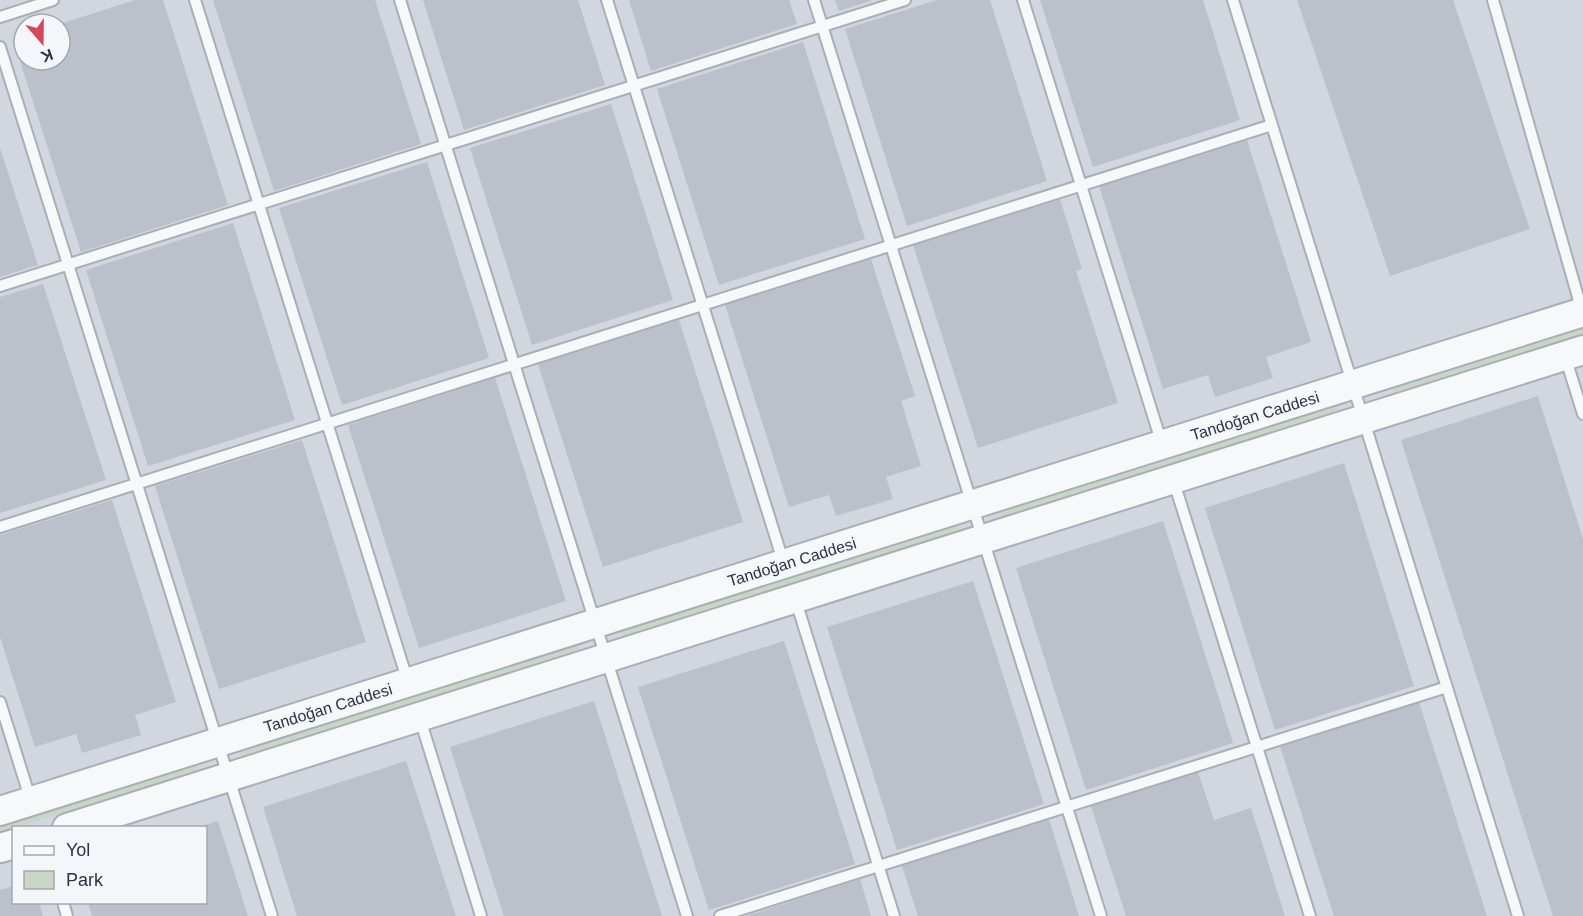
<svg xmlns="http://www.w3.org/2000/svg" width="1583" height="916" viewBox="0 0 1583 916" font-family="Arial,sans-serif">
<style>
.built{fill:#d2d6de;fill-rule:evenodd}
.green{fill:#c9d6c5}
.building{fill:#bbc0ca}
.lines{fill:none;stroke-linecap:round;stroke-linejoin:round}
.service-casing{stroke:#a9aeb7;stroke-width:14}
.tertiary-casing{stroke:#a9aeb7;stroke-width:32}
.service{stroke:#f7f8fa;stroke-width:10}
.tertiary{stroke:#f7f8fa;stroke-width:28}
.labels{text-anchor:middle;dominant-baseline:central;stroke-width:4.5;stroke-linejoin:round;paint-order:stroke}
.street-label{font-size:16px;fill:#2b3445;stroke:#f4f6f9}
</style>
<rect width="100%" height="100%" fill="#e4e7ec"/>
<path class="built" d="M0,0H1583V916H0ZM24,24H60V60H24ZM14,828H206V902H14Z"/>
<path class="green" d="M1583,325V335L1394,394L1391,386Z
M1337,405L1339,414L1002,520L999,511Z
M957,525L960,534L623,640L620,631Z
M577,642L580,652L242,758L239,748Z
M197,762L199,770L14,828L0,833V824Z"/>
<path class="building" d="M135,0H163L228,205L81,252L13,39L24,35V60H60V24Z
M213,0H375L421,144L274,191Z
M423,0H578L605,85L464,130Z
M629,0H789L797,24L651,71Z
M835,0H873L839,11Z
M937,0H990L1047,181L907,226L845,29Z
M1040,0H1203L1240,120L1093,167Z
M1297,0H1453L1530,229L1390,276Z
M803,42L865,239L719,285L657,89Z
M611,104L673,300L532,345L470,148Z
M1247,140L1311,342L1266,357L1273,378L1215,397L1208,375L1163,389L1099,186Z
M0,148L38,265L0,277Z
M427,162L489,358L342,405L279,208Z
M1060,199L1082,269L1076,271L1118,403L978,448L913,245Z
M233,223L295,420L148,466L86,270Z
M871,259L915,396L901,401L921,466L886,477L893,499L836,516L829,495L789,507L725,305Z
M43,284L106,480L0,513V297Z
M679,320L743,522L603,567L538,364Z
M495,378L566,601L419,648L348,425Z
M1538,396L1583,539V916H1553L1401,440Z
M302,440L366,642L219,689L155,486Z
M1344,463L1414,686L1275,730L1205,508Z
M112,500L176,702L135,715L141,735L82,753L76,734L35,747L0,637V535Z
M1163,521L1233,743L1086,790L1016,568Z
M973,581L1044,804L897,850L827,627Z
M784,641L855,864L709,910L638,687Z
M594,701L662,916H504L450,747Z
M1419,702L1487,916H1334L1280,746Z
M406,761L456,916H297L263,807Z
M1198,772L1214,820L1251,808L1285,916H1126L1091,806Z
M1049,819L1079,916H918L902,866Z
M218,821L248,916H92L88,902H206V828L198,827Z
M860,879L871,916H746Z
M14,886V902H39L43,916H0V890Z"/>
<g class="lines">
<g class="service-casing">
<path id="service" d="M195,0L408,682
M400,0L687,916
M607,0L784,564
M814,0L1101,916
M1023,0L1162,444
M1233,0L1518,916
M1493,0L1582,311
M0,17L53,0
M0,47L272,916
M0,286L905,0
M1565,356L1583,414
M1173,479L1310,916
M0,527L1272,125
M795,598L894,916
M0,702L31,801
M420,719L481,916
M63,902L67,916
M720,916L1447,687"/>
</g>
<g class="tertiary-casing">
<path id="tertiary" d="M0,811L1583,312
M67,828L1583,350
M0,848L14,844"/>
</g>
<use href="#service" class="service"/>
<use href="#tertiary" class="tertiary"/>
</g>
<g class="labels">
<g class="street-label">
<text transform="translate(1255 416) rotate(-17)">Tandoğan Caddesi</text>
<text transform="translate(792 562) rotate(-17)">Tandoğan Caddesi</text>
<text transform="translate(328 708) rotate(-17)">Tandoğan Caddesi</text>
</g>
</g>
<rect x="12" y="826" width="195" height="78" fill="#f4f6f9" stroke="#a4a8b1" stroke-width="1.5"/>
<rect x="24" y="846" width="30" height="9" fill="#f7f8fa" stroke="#a4a8b1" stroke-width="1.5"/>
<text x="66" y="856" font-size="18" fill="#2b3445">Yol</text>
<rect x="24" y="871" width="30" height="18" fill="#c9d6c5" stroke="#a4a8b1" stroke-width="1.5"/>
<text x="66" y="886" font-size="18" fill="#2b3445">Park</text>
<g transform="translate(42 42) rotate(160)"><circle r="28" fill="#f4f6f9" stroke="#a4a8b1" stroke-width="1.5"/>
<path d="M0-4.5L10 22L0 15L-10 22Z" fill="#d1495b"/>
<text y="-9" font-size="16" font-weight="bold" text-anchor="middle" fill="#2b3445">K</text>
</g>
</svg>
